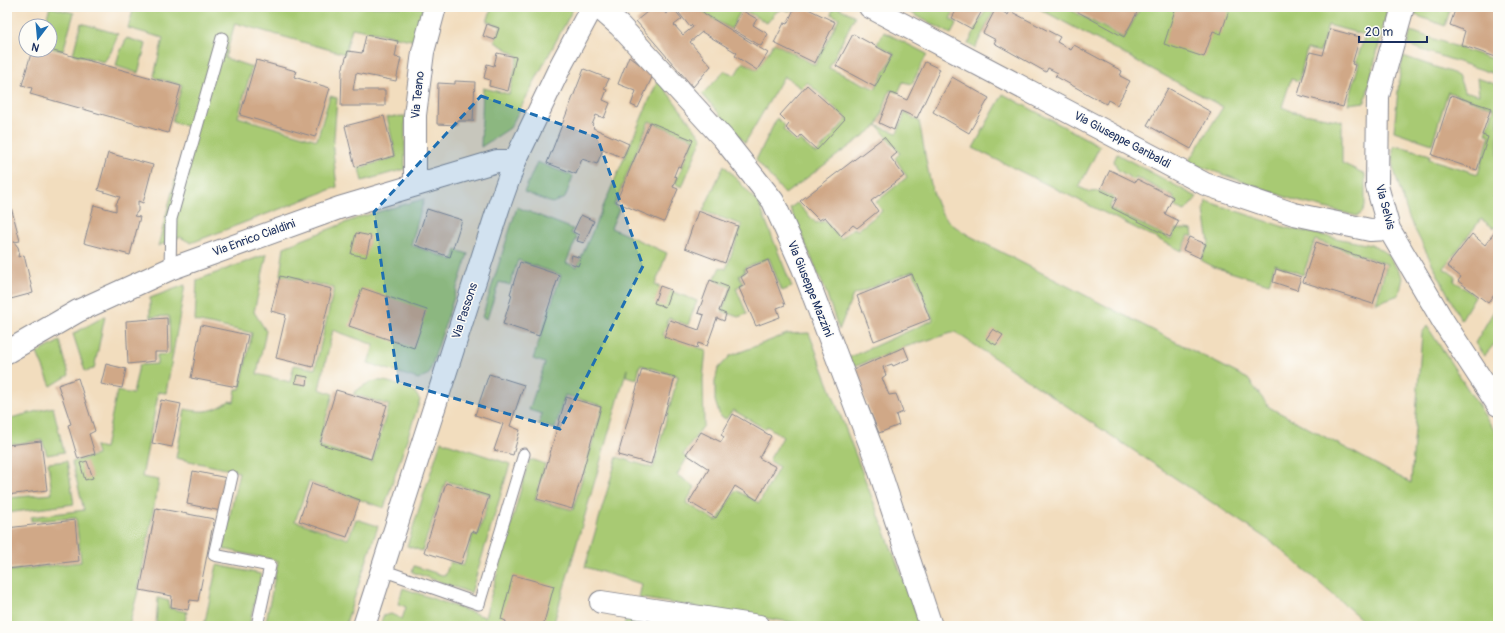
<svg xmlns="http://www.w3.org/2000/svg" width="1505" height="633" viewBox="0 0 1505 633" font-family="Pangolin,sans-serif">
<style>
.green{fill:#a8ca73;stroke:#627c68}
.building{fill:#d0a887}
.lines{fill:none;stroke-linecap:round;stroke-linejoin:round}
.service-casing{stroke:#86868e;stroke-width:13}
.minor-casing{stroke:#86868e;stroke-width:24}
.tertiary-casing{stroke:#86868e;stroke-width:24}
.service{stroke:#fff;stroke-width:11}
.minor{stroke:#fff;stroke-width:22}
.tertiary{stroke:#fff;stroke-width:22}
.marked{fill:#1f6fb2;fill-opacity:0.2;stroke:#1f6fb2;stroke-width:3;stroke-dasharray:8 5;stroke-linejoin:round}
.labels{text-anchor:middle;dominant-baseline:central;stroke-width:3;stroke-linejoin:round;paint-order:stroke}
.street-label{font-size:12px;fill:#1b2f5e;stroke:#fdfcf7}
</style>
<rect width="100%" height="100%" fill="#fdfcf7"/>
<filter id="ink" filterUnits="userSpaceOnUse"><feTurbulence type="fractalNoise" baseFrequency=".025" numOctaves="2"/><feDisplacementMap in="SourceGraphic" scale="8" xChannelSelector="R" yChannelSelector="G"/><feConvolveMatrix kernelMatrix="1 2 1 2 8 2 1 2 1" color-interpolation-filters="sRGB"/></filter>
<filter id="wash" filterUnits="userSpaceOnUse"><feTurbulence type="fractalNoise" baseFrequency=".012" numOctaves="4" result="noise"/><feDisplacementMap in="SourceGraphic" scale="16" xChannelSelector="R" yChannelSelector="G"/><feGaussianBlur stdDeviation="0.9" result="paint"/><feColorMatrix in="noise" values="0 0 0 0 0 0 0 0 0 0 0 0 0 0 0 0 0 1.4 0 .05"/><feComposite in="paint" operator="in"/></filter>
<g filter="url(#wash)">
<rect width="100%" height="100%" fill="#f2ddbe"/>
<path class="green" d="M50,7L74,13L63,51L50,48V26H44Z
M134,7H423L416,41L352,28L345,54L235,23L225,58L252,67L238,117L317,140L330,96L337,98L333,151L337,187L191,243L180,237L158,246L189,127L172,122L182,85L156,78L154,76L163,38L128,28Z
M492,7H570L573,9L510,128L481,147L483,88L509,94L518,56L495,42L501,26L487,22Z
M699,7H792L790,11L782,9L776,12L767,23L742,9L731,29L705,14Z
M834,7H837L855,16L829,68L875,89L894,54L877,44L884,32L927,54L912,84L903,82L898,93L890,90L877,126L785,194L756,160L777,118L785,126L783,129L797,143L800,140L816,154L847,119L807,82L801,88L784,76L745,143L702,94L725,71L735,75L743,62L757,70L774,43L815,65L839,18L831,14Z
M900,7H956L950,19L957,23L951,34Z
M987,7H996L975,48L968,44Z
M1036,7H1065L1124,38L1141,7H1388L1365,102L1348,104L1359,63L1356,62L1365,35L1328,25L1320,52L1307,49L1299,81L1291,79L1282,107L1294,112L1342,121V163L1365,174V206L1361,214L1357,216L1297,201L1188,162L1223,107Z
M1417,7H1451L1445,26L1415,15Z
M81,23L118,34L111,52L104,62L73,54Z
M1411,31L1498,61V75L1407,45Z
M127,38L146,44L138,73L116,66L119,54Z
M1403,56L1453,73L1459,77L1464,91L1479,95L1477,78L1498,85V226L1497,225L1494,228L1481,219L1444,268L1456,277L1454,281L1475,296L1461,320L1409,218L1393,167V147L1399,146L1430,155L1429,159L1478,174L1490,135L1486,134L1494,108L1448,92L1432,144L1394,131L1399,80Z
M658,80L702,138L682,187L675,184L694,139L649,121L614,205L619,209L611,228L667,253L655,285L697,301L688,325L669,318L663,335L706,350L703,379L704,425L683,455L687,458L677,475L695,487L686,503L717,521L736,490L759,503L779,467L769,460L783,437L767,426L765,429L733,410L726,419L720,416L715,401V382L718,369L730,356L787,334L809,333L921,626H815L639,598L642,584L585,567L617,457L653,468L678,376L640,365L637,379L626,376L627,369L553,626H380L383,616L391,614L402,619L406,607L398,604L403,588L485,617L529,460H534L545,464L535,500L573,510L603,406L565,395L555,429L539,424L542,414L529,410L545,363L533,359L561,275L518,260L510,285L499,282L487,319L482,317L517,207L573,229L571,233L577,237L566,263L577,267Z
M1003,94L1100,146L1079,187L1090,192L1100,191L1114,198L1109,208L1171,239L1176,229C1181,230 1186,228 1192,230L1193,237L1189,235L1182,251L973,148Z
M905,113L919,121C924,144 930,198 943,215C950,224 960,230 970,236L1248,379L1269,407L1411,483L1422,333L1427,326L1498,436V626H1369L1276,545L955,332L908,346L851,368L848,358L933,320L913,271L853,295L839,330L826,292L790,208L797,203L816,223L825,221L841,239L853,228L858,230L882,211L876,202L907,177L895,158L900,153L878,126L897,133Z
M405,116V169L362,181L359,168L396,157L387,117Z
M1117,154L1197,197L1185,211L1175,207L1177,202L1173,199L1174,197L1136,177L1134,180L1118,170L1114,161Z
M537,162L573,176L565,198L552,203L524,192Z
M724,165L759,204L792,287L782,291L769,258L744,268L745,272L739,275L743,284L736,288L747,314L738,317L722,311L731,287L714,280L720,267L726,269L742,225L703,211Z
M424,199L411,245L453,260L456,250L468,254L429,374L418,379L368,363L374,345L333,330L319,389L333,394L318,445L372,462L389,405L353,394C377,372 387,382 414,391L420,400L384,508L309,482L295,521L348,539L356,519L378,526L345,626H265L278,561L223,549L239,472L176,458L185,409C203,413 214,412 229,401L234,402L236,389H240L252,333L195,321L197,280L267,254L254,312L266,331L257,374L290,382L294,365L315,369L334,288L280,275L284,247L360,217Z
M1206,201L1287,228L1375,246L1387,254L1402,276L1403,278L1399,295L1376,303L1387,264L1315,240L1303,275L1275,264L1269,284L1214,267L1201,260L1209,243L1204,211Z
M185,285L166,393L158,392L157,400L142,477L159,480L138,591L129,626H7V571L81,562L76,518L31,521V517L84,510L72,462L97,455L95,446L105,448L117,391L133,394L139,365L157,364V355L170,354L169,316L150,317V298Z
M1498,304V340L1484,356L1475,343Z
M105,316L94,369L85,371L73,334Z
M60,341L69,375L51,386L37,353Z
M53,407L64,452L47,455L42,440L7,445V419Z
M441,441L510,464L471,593L412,572L414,566L445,576L450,562L463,566L473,534L478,535L490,495L446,481L422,551L407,546Z
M67,461L74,504L7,513V498L52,494L48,463Z
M217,565L261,574L249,626H204Z
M158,598L169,601V608L187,612L184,626H172L156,623Z
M626,618L684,626H624Z"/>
<g id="blocks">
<path class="building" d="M653,7H660L666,14L673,8L682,19L674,25L683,35L693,27L692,25L690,27L679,13L685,7H698L705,14L768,53L757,70L735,56L737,53L702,32L690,42L711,66L693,87L636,21Z
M795,7H804L835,22L815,63L774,43L784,23L787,24Z
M958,7H984L972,29L952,18Z
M1069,7H1140L1124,37Z
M1176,7H1230L1221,34L1213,31L1204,57L1164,44Z
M1456,7H1498V51L1496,57L1461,45L1465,31L1450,25Z
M996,8L1008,15L1010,11L1060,37L1057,42L1071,50L1074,45L1122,71L1120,76L1130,81L1117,105L1108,100L1106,104L1055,76L1058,73L1048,68L1046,72L994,43L996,40L983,33Z
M743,11L757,19L753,25L768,34L761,46L732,29Z
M487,24L499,28L495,40L483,36Z
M1330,29L1360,37L1352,64L1355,65L1343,107L1298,95L1310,52L1323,55Z
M853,34L892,55L875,87L836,66Z
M366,35L398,41L395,57L401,58L396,81L356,73L353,90H385V106H341L342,71L348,51L362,53Z
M32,50H50L181,86L168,133L30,94L32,88L22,85Z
M497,53L516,57L508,91L489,86L490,80L484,78L487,64L494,66Z
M629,56L653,75L638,108L631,105L636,91L618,84Z
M256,60L296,71L294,77L330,88L315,137L240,115Z
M925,62L940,69L917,118L901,111L894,130L879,123L891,93L907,100Z
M584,69L609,79L604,89L607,90L603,100L610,103L604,118L596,115L592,125L594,127L593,128L629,144L623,158L603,149L597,164L582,159L576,174L547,163Z
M952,77L989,98L969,133L933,112Z
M455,81L475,82L473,121H457V125L437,124L438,83L455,84Z
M807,85L845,119L817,150L801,135L798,139L786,128L789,124L780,115Z
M1168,88L1211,112L1191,149L1147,125Z
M1451,95L1491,108L1482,135L1488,137L1477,170L1432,155Z
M384,116L394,156L355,167L345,126Z
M650,122L693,140L681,167L678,166L674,176L677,177L673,187L678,189L664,222L616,202Z
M884,137L897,153L891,158L904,176L871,201L878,211L857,228L853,225L841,236L825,217L819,220L800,201Z
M108,153L153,165L143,203L138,201V211L134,216L140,217L130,255L84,243L94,205L116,211V204L120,197L98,190Z
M1110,170L1135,182L1137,179L1173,197L1165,214L1179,221L1170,237L1112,208L1117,198L1100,190Z
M1498,183V198L1493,196Z
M10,203L20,241L14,242L18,247L19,251L18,257L24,255L33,293L7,300V204Z
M427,209L462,220L450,257L415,245Z
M698,211L738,226L725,263L685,248Z
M581,215L594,221L584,243L577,241L579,235L573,232Z
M1497,229L1498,290L1488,303L1458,281L1461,277L1447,266L1472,234L1485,245Z
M356,233L371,236L366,257L351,254Z
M1189,237L1206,244L1200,258L1183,250Z
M1316,242L1386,265L1373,304L1303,282Z
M572,255L581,258L578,266L570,263Z
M768,260L785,305L777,308L780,317L756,326L739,288L745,285L741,277L747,273L745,269Z
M520,262L559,275L539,336L503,324L512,295L510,294Z
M1276,269L1301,277L1297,290L1273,282Z
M912,274L930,319L874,341L857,296Z
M280,276L332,289L313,367L276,358L286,315L271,311Z
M710,280L728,287L719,311L726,314L724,321L717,318L707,346L698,343L697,348L664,337L670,320L699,330L704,315L698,313Z
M660,286L671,290L665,307L654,303Z
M362,288L427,310L414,348L349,326Z
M167,318L168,352H155V361L128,364L126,321Z
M201,325L248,335L237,387L191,378Z
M993,329L1003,335L996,345L986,339Z
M904,347L909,359L893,366L892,364L883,367L886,375L882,378L889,395L896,394L903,412L896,415L899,425L879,433L853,370Z
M106,364L126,369L122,388L101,384Z
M642,369L675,377L651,464L618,455Z
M489,374L524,385L510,426L520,430L513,455L494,450L503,424L475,415Z
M297,375L308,377L307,385L295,383Z
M78,378L95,431L89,434L95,454L78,459L68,425L71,424L58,385Z
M336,390L387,405L371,459L320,444Z
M566,397L601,407L572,509L537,499Z
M161,400L181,404L172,447L152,443Z
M733,414L771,436L759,458L776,467L757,500L735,486L716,518L689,502L709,469L686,454L701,432L721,442L724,437L721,435Z
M41,441L47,490L7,495V445Z
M87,461L93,478L85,480L80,463Z
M193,471L227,478L221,511L187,504Z
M312,483L360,500L347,537L299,521Z
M446,483L489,496L477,533L472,531L461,564L424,552Z
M156,508L214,519L198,601L190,600L188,610L171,607L172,596L140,590Z
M75,520L79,561L7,569V528Z
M513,575L554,586L543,626H505L506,621L501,619Z"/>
</g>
</g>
<g filter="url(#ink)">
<use href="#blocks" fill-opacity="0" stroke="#86868e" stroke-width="1"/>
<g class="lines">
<g class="service-casing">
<path id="service" d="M170,269L171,219L222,38
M232,476L214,555L270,566L257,626
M382,570L479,604L524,454"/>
</g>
<g class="minor-casing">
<path id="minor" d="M598,7L620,26L723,138L773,201L803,268L875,457L931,626
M870,7L1205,184L1294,214L1370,230L1389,229
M1403,7L1378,96L1377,186L1389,229L1443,321L1498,405
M415,184V115L423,52L435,7
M7,352L78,311L170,269L339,208L497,161H515
M601,602L759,626"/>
</g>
<g class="tertiary-casing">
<path id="tertiary" d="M364,626L499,206L515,161L561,65L592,7"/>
</g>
<use href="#service" class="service"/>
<use href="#minor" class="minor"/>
<use href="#tertiary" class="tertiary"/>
</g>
</g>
<path class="marked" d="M481,96L597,137L643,266L560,429L398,382L374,212Z"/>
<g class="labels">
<g class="street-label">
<text transform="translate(418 95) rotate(-84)">Via Teano</text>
<text transform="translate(1122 140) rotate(28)">Via Giuseppe Garibaldi</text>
<text transform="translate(1385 207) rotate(75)">Via Selvis</text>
<text transform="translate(254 238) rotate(-20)">Via Enrico Cialdini</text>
<text transform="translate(810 289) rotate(68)">Via Giuseppe Mazzini</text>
<text transform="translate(465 311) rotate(-72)">Via Passons</text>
</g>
</g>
<rect width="1505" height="633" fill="none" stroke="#fdfcf7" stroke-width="24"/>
<g transform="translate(38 38) rotate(196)"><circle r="19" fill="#fdfcf7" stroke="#a3aaba"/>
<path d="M0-3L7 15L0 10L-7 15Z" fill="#1f6fb2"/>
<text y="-6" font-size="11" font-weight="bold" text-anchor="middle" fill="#1b2f5e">N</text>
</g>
<path d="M1359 36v6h68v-6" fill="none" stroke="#1b2f5e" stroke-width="2"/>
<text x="1365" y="36" font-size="12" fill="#1b2f5e" stroke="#fdfcf7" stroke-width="3" paint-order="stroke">20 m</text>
</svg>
